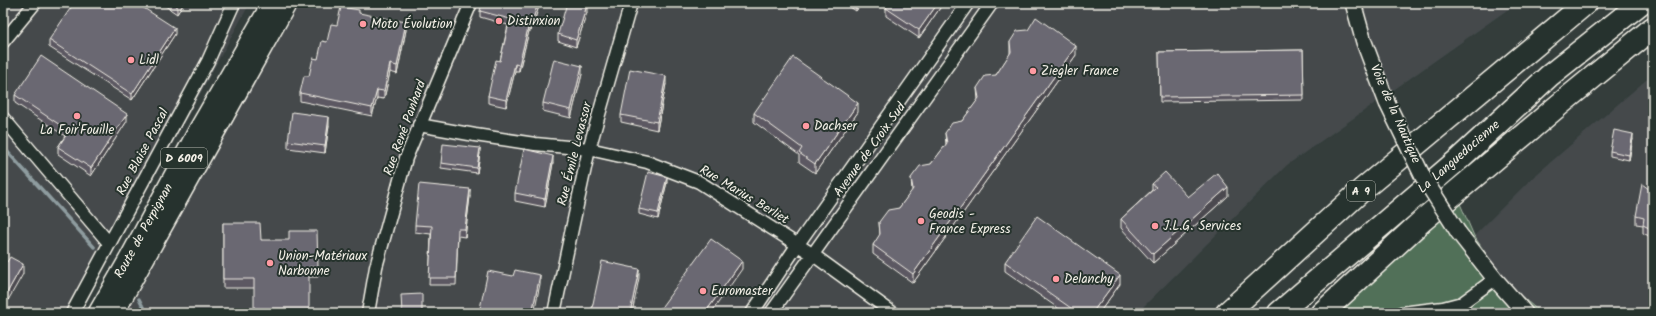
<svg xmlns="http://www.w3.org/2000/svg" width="1656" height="316" viewBox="0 0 1656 316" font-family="Kalam,sans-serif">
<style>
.built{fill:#444a4c}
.green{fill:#517059;stroke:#a2b0a0}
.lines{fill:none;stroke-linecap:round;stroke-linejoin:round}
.stream{stroke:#8e9c9f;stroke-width:3.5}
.minor-casing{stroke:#f4f1e8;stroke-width:15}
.tertiary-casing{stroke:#f4f1e8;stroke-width:18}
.primary-casing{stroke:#f4f1e8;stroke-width:22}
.motorway-casing{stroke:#f4f1e8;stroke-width:25}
.minor{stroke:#26332d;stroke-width:12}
.tertiary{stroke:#26332d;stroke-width:15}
.primary{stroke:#26332d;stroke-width:19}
.motorway{stroke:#26332d;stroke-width:22}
.tertiary-bridge-casing{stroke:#f4f1e8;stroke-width:18;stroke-linecap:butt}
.tertiary-bridge{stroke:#26332d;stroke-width:15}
.wall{fill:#5c5962;stroke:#f4f1e8}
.shaded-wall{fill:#4b4850;stroke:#f4f1e8}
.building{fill:#6b6772;stroke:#f4f1e8}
.poi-dot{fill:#ff9aa2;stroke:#26332d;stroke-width:1.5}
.labels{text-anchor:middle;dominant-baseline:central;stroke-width:4;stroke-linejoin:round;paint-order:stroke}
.shield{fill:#26332d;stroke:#b6b8b0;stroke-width:1}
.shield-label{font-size:12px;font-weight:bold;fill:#f4f1e8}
.poi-label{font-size:13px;fill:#f4f1e8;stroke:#26332d;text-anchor:start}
.street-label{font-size:13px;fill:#f4f1e8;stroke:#26332d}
</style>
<rect width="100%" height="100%" fill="#343d3b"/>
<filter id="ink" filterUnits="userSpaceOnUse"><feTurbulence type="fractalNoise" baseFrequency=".025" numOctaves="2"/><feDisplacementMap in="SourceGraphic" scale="8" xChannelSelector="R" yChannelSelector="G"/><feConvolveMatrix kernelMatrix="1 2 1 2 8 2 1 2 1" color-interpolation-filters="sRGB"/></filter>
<g filter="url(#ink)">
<path class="built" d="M3,3H250L79,313H3Z
M294,3H1517L1287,165L1137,313H121Z
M1653,74V313H1541L1506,283L1474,236L1530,180Z"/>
<path class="green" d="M1452,185L1474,236L1506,283L1541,313H1307L1407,222Z"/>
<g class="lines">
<path class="stream" d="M3,147L94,247
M139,299L146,313"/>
<g class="minor-casing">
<path id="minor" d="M3,42L35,3
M3,118L109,243
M419,125L475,135L535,144L589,149L647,162L699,182L812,254L893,313
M72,313L208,61L234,3
M368,313L376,267L406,158L471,3
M554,313L589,149L631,3
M752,313L798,244L968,3
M771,313L992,3
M1401,313L1443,308L1462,303L1495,279"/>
</g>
<g class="tertiary-casing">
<path id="tertiary" d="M1353,3L1364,42L1387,103
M1458,232L1495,279L1525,313"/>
</g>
<g class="primary-casing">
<path id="primary" d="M98,313L129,259L199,129L272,3
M114,313L287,3"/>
</g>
<g class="motorway-casing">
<path id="motorway" d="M1227,313L1363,189L1586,3
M1279,313L1459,159L1549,76L1641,3
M1322,313L1423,220L1559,105L1653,28"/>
</g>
<use href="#minor" class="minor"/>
<use href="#tertiary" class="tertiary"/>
<use href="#primary" class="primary"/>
<use href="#motorway" class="motorway"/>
<g class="tertiary-bridge-casing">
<path id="tertiary-bridge" d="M1387,103L1423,177L1458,232"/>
</g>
<use href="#tertiary-bridge" class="tertiary-bridge"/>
</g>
<path class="wall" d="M161,3H184L177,14Z
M540,3L531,31H529L519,71H515L506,107L488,103V96L500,61L508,25L480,17V11Z
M844,3H862L856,11Z
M942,3V5L919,38L886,16V8Z
M587,12L576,47L558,41V34Z
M359,13L406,30L397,74L390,72L384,99L377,98L372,116L300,101V93L318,59L337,25Z
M175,34L132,100L49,47V40Z
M1010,42L1076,55L913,283L873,254V245L880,235L879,222L899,208L912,191L911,178L931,164L946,145L945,133L962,121L978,100L977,88L996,75L1010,54Z
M1303,50L1304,100L1160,102L1159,52Z
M582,74L571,118L543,111V103Z
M666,84L657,130L621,122V115Z
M15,95L127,121L91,176L58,154V147L65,136L15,103Z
M858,112L815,173L799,162V155L754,122V113Z
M329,125L325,153L288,148V141Z
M1633,139L1629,160L1610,156V151Z
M480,153L477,173L441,168V163Z
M553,163L545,207L515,201V193Z
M667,182L658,219L639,214V209Z
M1152,184L1188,197L1228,196L1153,263L1121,228V219L1152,190Z
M1653,191V238L1643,233V225L1636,224V216Z
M470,196L465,237L458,236L456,285H429L431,234L415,232V225Z
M223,223L261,240L318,267V277H309L254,288H223Z
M1005,262L1120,284L1099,313H1065L1005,271Z"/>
<path class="shaded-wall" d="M179,3H184L177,14V6Z
M538,3H540L531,31V25Z
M856,3H862L856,11Z
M938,3H942V5L919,38V30Z
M587,5V12L576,47V40Z
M406,22V30L397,74V66Z
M529,24V31L519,71V65Z
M175,28V34L132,100V94Z
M1076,46V55L913,283V274Z
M390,64V72L384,99V91Z
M515,64V71L506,107V100Z
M582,66V74L571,118V110Z
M666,76V84L657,130V122Z
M377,90V98L372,116V108Z
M858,103V112L815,173V164Z
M127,114V121L91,176V168Z
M329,117V125L325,153V146Z
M1633,134V139L1629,160V155Z
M480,148V153L477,173V168Z
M553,156V163L545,207V199Z
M667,177V182L658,219V213Z
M1228,187V196L1153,263V254Z
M470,189V196L465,237V229Z
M742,261V269L711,313H705Z
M23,264V274L3,309V300Z
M639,269V278L632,313H630Z
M540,275V284L534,313H532Z
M1120,275V284L1099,313H1092Z"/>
<path class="building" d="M74,3H136L175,28L132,94L49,40Z
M173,3H179L177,6Z
M482,3H538L531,25L529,24L519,65L515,64L506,100L488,96L496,60L500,61L510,19L480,11Z
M567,3H581L587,5L576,40L558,34Z
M890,3H938L919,30L886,8Z
M341,7L359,10V13L406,22L397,66L390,64L384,91L377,90L372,108L300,93L304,76H309L313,58L318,59L322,41L327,42L331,24L337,25Z
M1036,17L1076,46L913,274L873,245L880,234L879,222L888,210L899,208L913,189L911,178L920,166L931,164L938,155L947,143L945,133L952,123L962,121L979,98L977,88L985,76L996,75L1011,52L1010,42L1017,31L1028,30Z
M1303,50L1304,95L1160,97L1159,52Z
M41,56L127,114L91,168L58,147L69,131L15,95Z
M793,57L858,103L815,164L799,153L802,148L754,113Z
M554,59L582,66L571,110L543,103Z
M630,69L666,76L657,122L621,115Z
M292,112L329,117L325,146L288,141Z
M1614,130L1633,134L1629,155L1610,151Z
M443,144L480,148L477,168L441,163Z
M524,149L553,156L545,199L515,193Z
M648,172L667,177L658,213L639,209Z
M1165,172L1188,197L1217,173L1228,187L1153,254L1121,219L1156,187L1152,184Z
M419,184L470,189L465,229H458L456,278H429L432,226L415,225Z
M1642,184L1653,192V191V230L1643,225L1644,218L1636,216Z
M1037,216L1120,275L1092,313H1078L1005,262Z
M223,223H260L261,240H289V231H317L318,267H309V313H254V279H223Z
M711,239L742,261L705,313H657Z
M10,257L23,264L3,300V259L7,262Z
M602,261L639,269L630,313H591Z
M515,270L540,275L532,313H479L488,271L513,276Z
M422,294V313H402L401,295Z"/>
</g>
<g class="poi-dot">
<circle cx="499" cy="21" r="4"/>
<circle cx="363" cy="24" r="4"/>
<circle cx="131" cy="60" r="4"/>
<circle cx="1033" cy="71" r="4"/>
<circle cx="77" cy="116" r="4"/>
<circle cx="806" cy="126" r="4"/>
<circle cx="921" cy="221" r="4"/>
<circle cx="1155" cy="226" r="4"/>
<circle cx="270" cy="263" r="4"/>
<circle cx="1056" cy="279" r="4"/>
<circle cx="703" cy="291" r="4"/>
</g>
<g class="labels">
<g class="shield">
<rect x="161" y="148" width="46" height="20" rx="3"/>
<rect x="1347" y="181" width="28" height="20" rx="3"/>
</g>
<g class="shield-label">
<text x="184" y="158">D 6009</text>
<text x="1361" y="191">A 9</text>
</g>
<g class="poi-label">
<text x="507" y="21">Distinxion</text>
<text x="371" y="24">Moto Évolution</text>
<text x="139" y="60">Lidl</text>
<text x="1041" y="71">Ziegler France</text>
<text x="814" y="126">Dachser</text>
<text x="77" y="130" text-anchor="middle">La Foir'Fouille</text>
<text x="929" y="214">Geodis -<tspan x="929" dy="15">France Express</tspan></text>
<text x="1163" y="226">J.L.G. Services</text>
<text x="278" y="256">Union-Matériaux<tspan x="278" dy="15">Narbonne</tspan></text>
<text x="1064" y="279">Delanchy</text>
<text x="711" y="291">Euromaster</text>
</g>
<g class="street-label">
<text transform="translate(1395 114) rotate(66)">Voie de la Nautique</text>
<text transform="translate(405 128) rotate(-70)">Rue René Panhard</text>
<text transform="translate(870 150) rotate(-54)">Avenue de Croix Sud</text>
<text transform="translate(143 152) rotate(-62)">Rue Blaise Pascal</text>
<text transform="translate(575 154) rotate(-76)">Rue Émile Levassor</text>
<text transform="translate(1459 157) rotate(-41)">La Languedocienne</text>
<text transform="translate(744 195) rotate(31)">Rue Marius Berliet</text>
<text transform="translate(144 231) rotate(-61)">Route de Perpignan</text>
</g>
</g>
<rect width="1656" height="316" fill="none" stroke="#26332d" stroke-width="16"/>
<rect x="8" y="8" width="1640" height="300" fill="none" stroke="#f4f1e8" stroke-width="1.5" filter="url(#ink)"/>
</svg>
